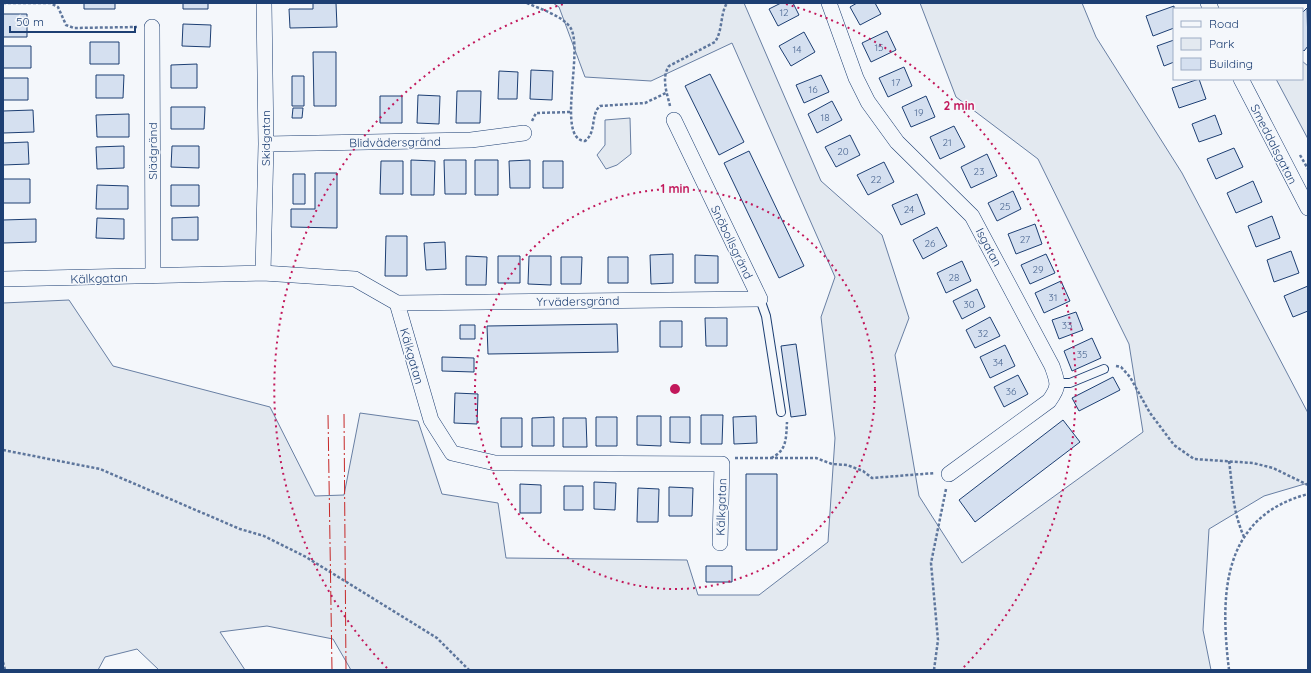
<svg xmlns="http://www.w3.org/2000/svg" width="1311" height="673" viewBox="0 0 1311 673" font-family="Quicksand,sans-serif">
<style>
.green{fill:#e3e9f0;stroke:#687fa3}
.building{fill:#d5e0f0;stroke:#1d3f73}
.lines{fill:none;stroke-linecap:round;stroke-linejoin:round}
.lane-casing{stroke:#1d3f73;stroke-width:10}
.street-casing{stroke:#1d3f73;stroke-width:16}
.path{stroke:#5e769c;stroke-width:2.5;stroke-dasharray:3 2;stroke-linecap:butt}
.lane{stroke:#f4f7fb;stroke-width:8}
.street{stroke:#f4f7fb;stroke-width:15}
.power{stroke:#c62828;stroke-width:1;stroke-dasharray:14 3 2 3;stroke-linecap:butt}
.ring{fill:none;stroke:#c2185b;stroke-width:2;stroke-dasharray:2 4}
.labels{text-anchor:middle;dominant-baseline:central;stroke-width:3;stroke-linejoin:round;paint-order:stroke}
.number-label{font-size:10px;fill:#4b6792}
.street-label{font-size:12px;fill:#1d3f73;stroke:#f4f7fb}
.centre{fill:#c2185b;stroke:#f4f7fb;stroke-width:2}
.ring-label{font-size:12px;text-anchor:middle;font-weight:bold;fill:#c2185b;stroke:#f4f7fb;stroke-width:3;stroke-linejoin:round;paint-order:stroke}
</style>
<rect width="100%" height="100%" fill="#f4f7fb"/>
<path class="green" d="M553,3H744L821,181L882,235L909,318L895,355L919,496L962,563L1143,432L1129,344L1038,159L956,97L920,3H1082L1096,37L1182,173L1308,413V483L1264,496L1209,529L1203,630L1211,670H351L333,639L267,626L220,632L245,670H159L137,649L105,657L98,670H3V303L69,300L113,366L270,407L315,496L344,495L360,413L418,421L442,494L498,503L506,558L687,560L698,595H759L828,542L835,438L821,317L835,277L732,43L651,81L585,77L559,7Z
M1302,61L1308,66V139L1276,79H1302Z
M630,118L631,154L617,165L606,169L597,155L605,145V120Z"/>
<path class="building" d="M84,3H115V9H84Z
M183,3H208V9H183Z
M313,3H336L337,27L290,28L289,9H313Z
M781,3H793L799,15L778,26L769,9Z
M857,3H875L881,14L860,25L850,7Z
M1174,6V28L1153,36L1146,16Z
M1307,8L1308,46L1304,51L1302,49V13Z
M3,14H27V37H3Z
M183,24L211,25L210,47L182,46Z
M887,31L896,50L871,62L862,43Z
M804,32L815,52L791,66L779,46Z
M1174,40V62L1164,66L1157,46Z
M90,42H119V64H90Z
M3,46H31V68H3Z
M313,52H336V106H314Z
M197,64V88H171V65Z
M904,67L912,86L888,97L879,78Z
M531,70L553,71L552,100L530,99Z
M499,71L518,72L517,99H498Z
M710,74L744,142L719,155L685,86Z
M96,75H124L123,98H96Z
M821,75L829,92L804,103L796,85Z
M292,76H304V106H292Z
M3,78H28V100H3Z
M1199,79L1206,99L1179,108L1172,88Z
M457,91H481L480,123H456Z
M418,95L440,96L439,124L417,123Z
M380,96H402V123H380Z
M926,96L935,117L911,127L902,107Z
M832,101L842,120L817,133L808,114Z
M171,107H205L204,129H171Z
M293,108H303L302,118H292Z
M33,110L34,132L3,133V111Z
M129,114V137H97L96,115Z
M1215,115L1222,134L1199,142L1192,124Z
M954,126L965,147L940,159L930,137Z
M850,135L860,155L836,167L825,147Z
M28,142L29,164L3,165V143Z
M124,146V168L97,169L96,147Z
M172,146H199V168L171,167Z
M1234,148L1243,167L1216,179L1207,159Z
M749,151L804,266L779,278L724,163Z
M987,154L997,176L971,188L961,167Z
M411,160L435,161L434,195H411Z
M444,160H466V194H445Z
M475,160H498V195H475Z
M530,160V188H510L509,161Z
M381,161H403V194H380Z
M543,161H563V188H543Z
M884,162L894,182L868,195L857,175Z
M315,173H337V228L291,227V209H315Z
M293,174H305V204H293Z
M3,179H30V203H3Z
M1253,181L1262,202L1236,213L1227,193Z
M97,185L128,186V209H96Z
M171,185H199V206H171Z
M1013,191L1021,209L997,221L988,203Z
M917,194L925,214L901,225L892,205Z
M1272,216L1280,238L1256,247L1248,226Z
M198,217V240H172V218Z
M97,218L124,219V239L96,238Z
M36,219V242L3,243V220Z
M1035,224L1042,244L1016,254L1008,234Z
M937,227L947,246L923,259L913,240Z
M386,236H407V276H385Z
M445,242L446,269L426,270L424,243Z
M1291,251L1299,273L1274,282L1267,260Z
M673,254V283L651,284L650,255Z
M1046,254L1055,273L1030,284L1021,265Z
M695,255L718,256V283H695Z
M466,256L487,257L486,285H466Z
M498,256H520V283H498Z
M529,256H551V285L528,284Z
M561,257H582L581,284H561Z
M608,257H628V283H608Z
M962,261L971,281L946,293L937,273Z
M1061,281L1070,301L1044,313L1035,293Z
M1308,286V311L1293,317L1284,296Z
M977,289L985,307L962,319L953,301Z
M1076,312L1083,330L1059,339L1052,320Z
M990,317L1000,336L975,348L966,330Z
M705,318H727V346H706Z
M660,321H682V347H660Z
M617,324L618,352L488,354L487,326Z
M460,325H475V339H460Z
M1092,338L1101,358L1072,371L1064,351Z
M796,344L806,415L791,417L781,346Z
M1005,345L1015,366L990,378L980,357Z
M442,357L474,358V372L442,371Z
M1018,375L1028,394L1004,407L994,387Z
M1113,377L1120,390L1079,411L1072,398Z
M455,393L478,394L477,424L454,423Z
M701,415H723L722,444H701Z
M637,416H661V446L637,445Z
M756,416L757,443L734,444L733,417Z
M554,417V446H532V418Z
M596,417H617V446H596Z
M670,417H690V443L670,442Z
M501,418H522V447H501Z
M563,418H586L587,447H563Z
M1063,420L1080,442L975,522L959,500Z
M746,474H777V550H746Z
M594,482L616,483L615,510L594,509Z
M520,484L541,485V513H520Z
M564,486H583V510H564Z
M669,487L693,488L692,516H669Z
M638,488L659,489L658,522H637Z
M706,566H732V582H706Z"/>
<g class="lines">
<g class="lane-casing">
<path id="lane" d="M760,299L766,316L781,412
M1058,383H1070L1104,369"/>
</g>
<g class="street-casing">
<path id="street" d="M829,3L856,78L868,102L897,142L972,216L1052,366C1058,383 1060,386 1049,401L949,474
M1208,3L1211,9
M152,27L153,276
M1241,79L1308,208
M266,144L471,140L524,133
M263,273L266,144L264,3
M3,279L263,273L355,279L397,303L431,420L452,453L495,463L722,464L720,543
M397,303L760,299L674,120"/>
</g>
<path class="path" d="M3,3H50L58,7L66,25L74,28L137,27
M527,3C540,9 561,15 570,27C585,48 555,140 585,141C597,132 590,115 600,106L645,103L666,93
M670,106C667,93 661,78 669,66L715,42C723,30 720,14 727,3
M532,121L536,113L571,112
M1300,155L1308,169
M1116,366L1121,367L1130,377L1150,413L1174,445L1194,459L1253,463L1273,468L1308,485
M3,450L100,469L240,529L264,536L306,557L437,638L469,670
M735,458H816L832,464L847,465L863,471L872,478L935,473
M771,458C787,451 786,438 787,422
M1229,461C1233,490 1232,509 1244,537
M3,662L5,670
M934,670L938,640L931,563L946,489
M1229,670C1220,595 1221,517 1308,494"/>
<use href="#lane" class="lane"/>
<use href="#street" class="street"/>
<path class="power" d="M344,414L346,670
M328,415L332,670"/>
</g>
<g class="ring">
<circle cx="675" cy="389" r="200"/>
<path d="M387 668A401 401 0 0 1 564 4M786 4A401 401 0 0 1 963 668"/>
</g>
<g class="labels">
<g class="number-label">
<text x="784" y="12">12</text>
<text x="879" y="47">15</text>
<text x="797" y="49">14</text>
<text x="896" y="82">17</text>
<text x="813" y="89">16</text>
<text x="919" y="112">19</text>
<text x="825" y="117">18</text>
<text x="947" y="142">21</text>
<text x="843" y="151">20</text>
<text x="979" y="171">23</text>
<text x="876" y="179">22</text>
<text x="1005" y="206">25</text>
<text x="909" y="209">24</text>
<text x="1025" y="239">27</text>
<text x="930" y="243">26</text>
<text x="1038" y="269">29</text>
<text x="954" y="277">28</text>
<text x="1053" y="297">31</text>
<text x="969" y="304">30</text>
<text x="1067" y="325">33</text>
<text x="983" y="333">32</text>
<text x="1082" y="354">35</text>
<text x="998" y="362">34</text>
<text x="1011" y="391">36</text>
</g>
<g class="street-label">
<text transform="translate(265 138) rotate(-90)">Skidgatan</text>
<text transform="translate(395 142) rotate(-1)">Blidvädersgränd</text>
<text transform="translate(1274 144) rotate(63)">Smeddalsgatan</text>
<text transform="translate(152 151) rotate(-90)">Slädgränd</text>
<text transform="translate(732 242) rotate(64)">Snöbollsgränd</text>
<text transform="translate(989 247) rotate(62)">Isgatan</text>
<text transform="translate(99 278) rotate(-2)">Kälkgatan</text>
<text transform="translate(578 301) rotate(-1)">Yrvädersgränd</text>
<text transform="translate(412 356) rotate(74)">Kälkgatan</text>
<text transform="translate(721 507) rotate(-88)">Kälkgatan</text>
</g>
</g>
<circle cx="675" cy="389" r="6" class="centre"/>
<g class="ring-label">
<text x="959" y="110">2 min</text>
<text x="675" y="193">1 min</text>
</g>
<rect width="1311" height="673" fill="none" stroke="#1d3f73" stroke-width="8"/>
<rect x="1173" y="8" width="130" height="72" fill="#f4f7fb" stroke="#9eadc5"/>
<rect x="1181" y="21" width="20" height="6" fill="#f4f7fb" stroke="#9eadc5"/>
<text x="1209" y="28" font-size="12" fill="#1d3f73">Road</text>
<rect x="1181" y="38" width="20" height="12" fill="#e3e9f0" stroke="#9eadc5"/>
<text x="1209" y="48" font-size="12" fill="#1d3f73">Park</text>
<rect x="1181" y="58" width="20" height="12" fill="#d5e0f0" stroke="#9eadc5"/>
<text x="1209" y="68" font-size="12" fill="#1d3f73">Building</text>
<path d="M10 26v6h125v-6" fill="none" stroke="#1d3f73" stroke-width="2"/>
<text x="16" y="26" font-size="12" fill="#1d3f73" stroke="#f4f7fb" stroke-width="3" paint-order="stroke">50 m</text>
</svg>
